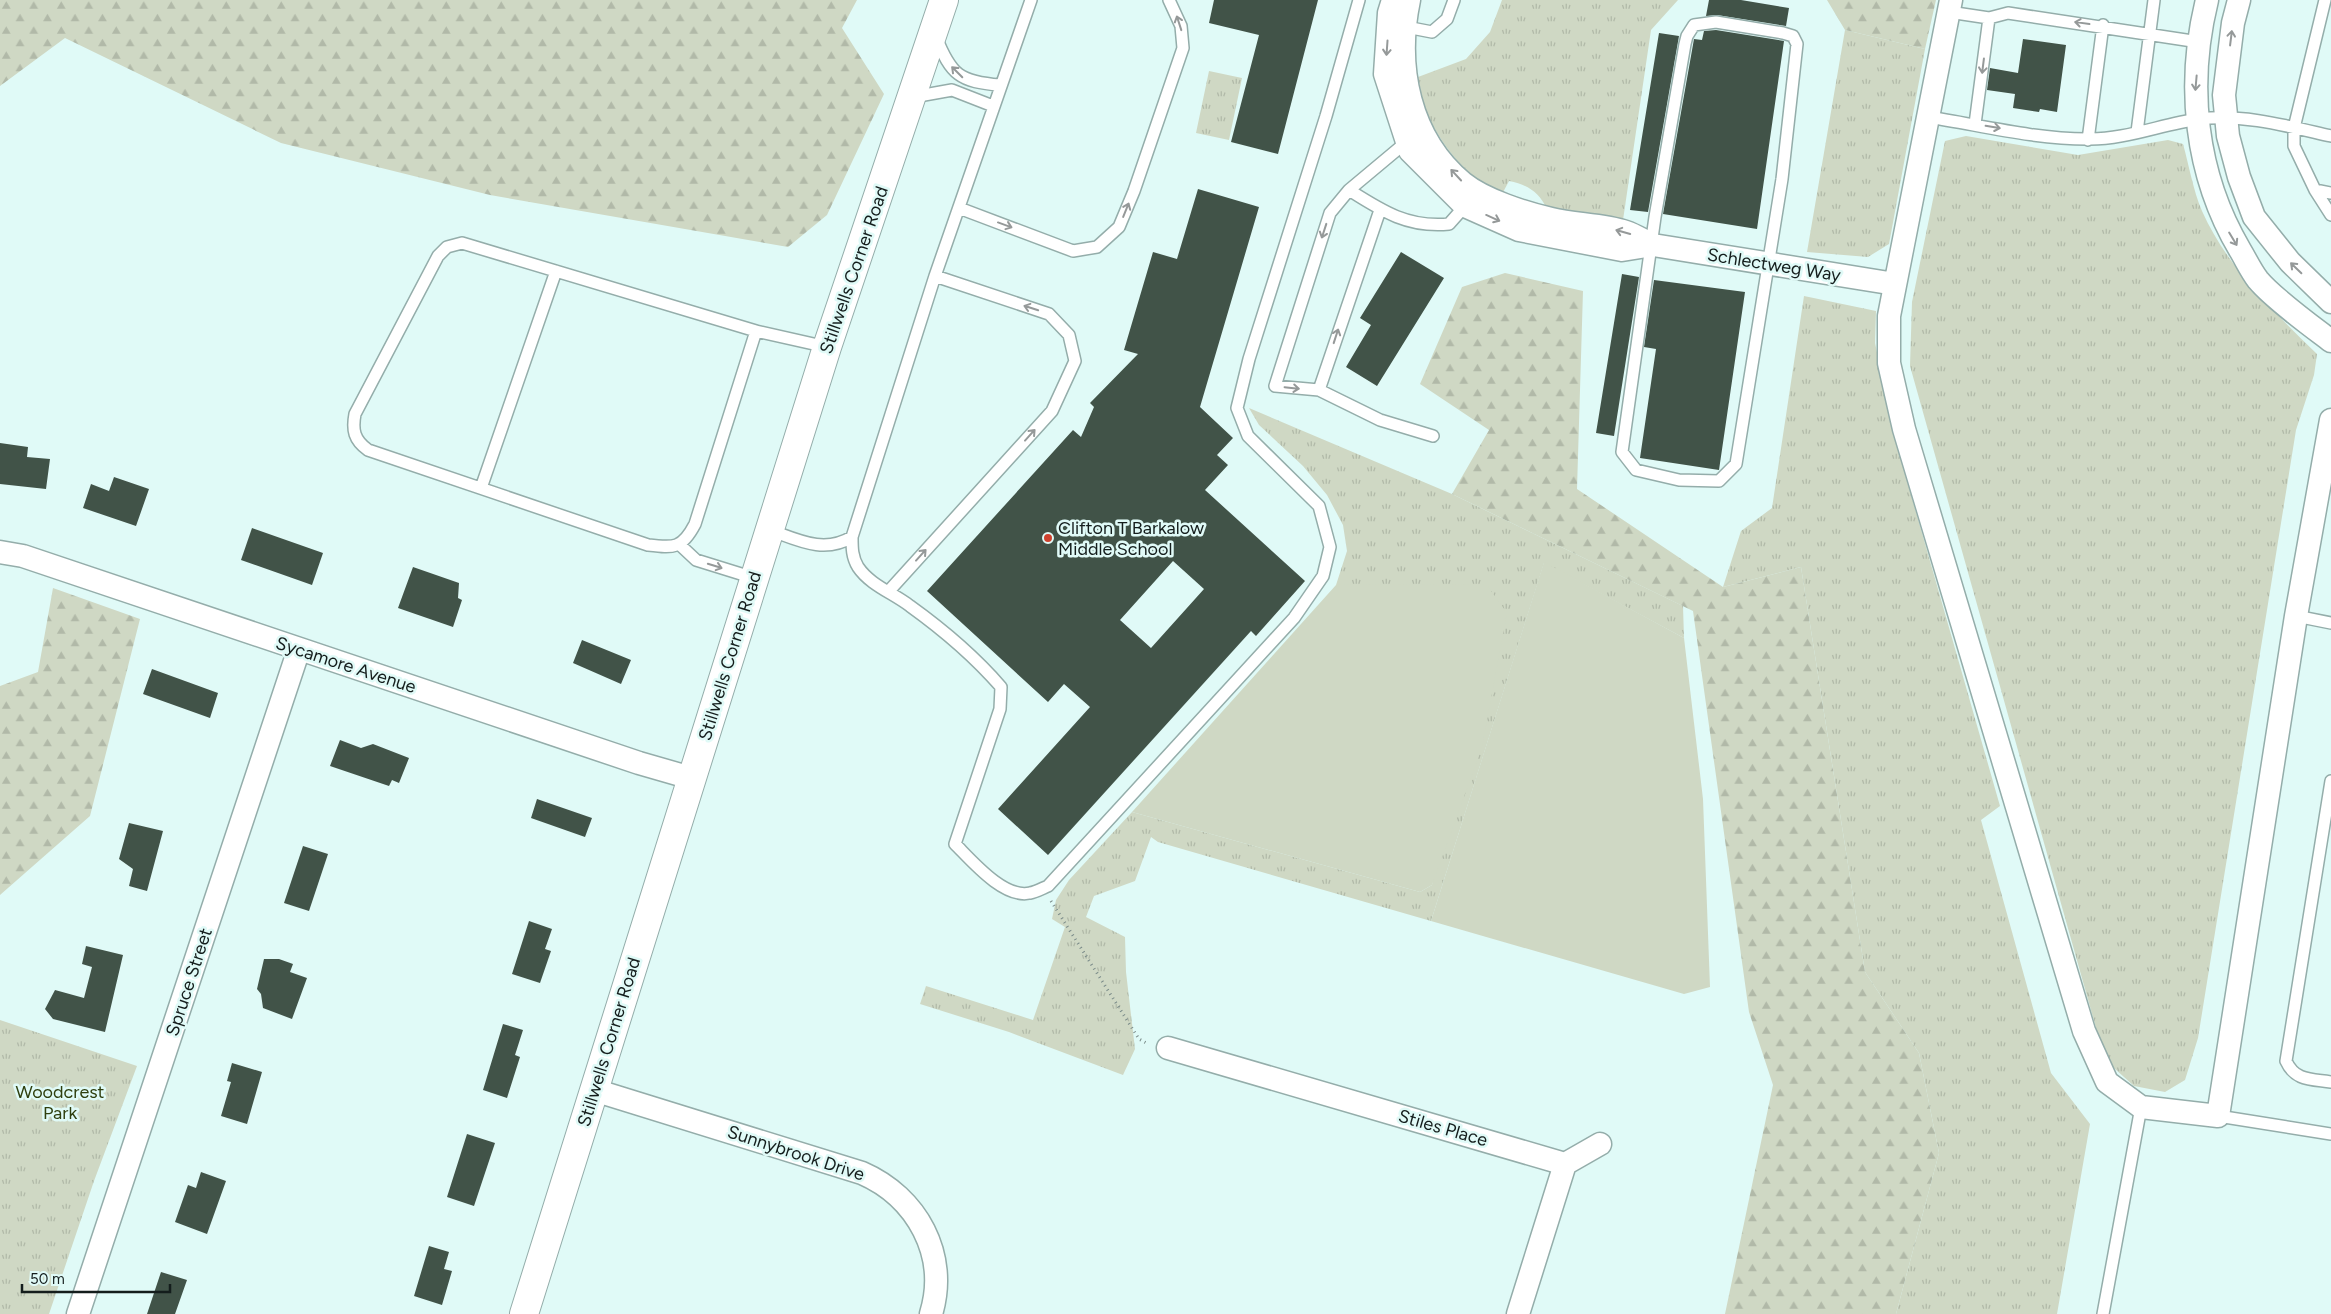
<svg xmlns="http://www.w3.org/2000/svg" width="2331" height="1314" viewBox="0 0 2331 1314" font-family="Figtree,sans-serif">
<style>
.grass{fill:url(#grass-tufts)}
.forest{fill:url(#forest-firs)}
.garden{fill:#cfd8c4}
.building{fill:#415348;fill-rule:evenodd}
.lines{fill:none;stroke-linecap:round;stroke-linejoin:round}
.service-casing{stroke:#94adaa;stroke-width:14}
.minor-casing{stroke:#94adaa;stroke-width:25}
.tertiary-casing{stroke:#94adaa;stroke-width:30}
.path{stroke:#798a88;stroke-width:3;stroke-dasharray:1 4;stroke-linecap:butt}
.service{stroke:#fff;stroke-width:11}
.minor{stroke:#fff;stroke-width:22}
.tertiary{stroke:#fff;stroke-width:28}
.oneway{stroke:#959999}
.poi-dot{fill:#ce412e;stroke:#e0faf7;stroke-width:2}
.labels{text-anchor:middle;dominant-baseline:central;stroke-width:5;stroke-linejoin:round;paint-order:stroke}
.street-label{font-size:18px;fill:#141d1c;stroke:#e0faf7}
.poi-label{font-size:18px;fill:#141d1c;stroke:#e0faf7;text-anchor:start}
.park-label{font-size:18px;fill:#2f3f0e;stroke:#e0faf7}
</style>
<defs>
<pattern id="grass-tufts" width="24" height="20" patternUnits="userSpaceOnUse" patternTransform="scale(1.25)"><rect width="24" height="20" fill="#cfd8c4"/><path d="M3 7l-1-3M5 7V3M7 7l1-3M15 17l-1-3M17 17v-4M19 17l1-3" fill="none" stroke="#b1b9a8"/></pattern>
<pattern id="forest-firs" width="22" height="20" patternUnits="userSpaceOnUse" patternTransform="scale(1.25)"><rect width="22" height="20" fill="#cfd8c4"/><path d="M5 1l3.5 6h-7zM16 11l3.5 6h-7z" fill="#b1b9a8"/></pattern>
</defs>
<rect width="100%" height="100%" fill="#e0faf7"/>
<path class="grass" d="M1502,0H1678L1651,30L1623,220L1547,209C1539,192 1528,185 1509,181L1501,196C1467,176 1442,148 1426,111C1421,101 1421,88 1418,77L1466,59L1490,32Z
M1845,30L1925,49L1889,244L1868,257L1807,252Z
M1209,71L1242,78L1229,140L1196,133Z
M1966,136L2078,155L2168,140L2183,144C2189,165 2193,190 2202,211C2227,267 2274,312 2317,354L2314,375L2296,430L2198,1038L2185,1080L2165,1092L2134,1086L2105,1060L1910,366L1912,302L1945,141Z
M1804,296L1876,311L1875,343L1896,442L2000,806L1981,820L2051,1073L2090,1124L2057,1314H1896L1939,1153L1919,1053L1865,972L1801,567L1723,587L1741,531L1772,508Z
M1249,408L1452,494L1683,606L1684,638L1544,563L1431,921L1158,842L1151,837L1135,881L1094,896L1086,917L1125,937L1126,972L1135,1049L1123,1075L1009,1032L920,1004L926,986L1033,1020L1065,927L1052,919L1056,900L1069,880L1132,812L1420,892L1432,885L1486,586L1336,585L1347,551L1343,525L1327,495L1303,466L1259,425Z
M0,1020L137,1066L94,1181L49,1314H0Z"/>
<path class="forest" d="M0,0H857L842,28L884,94L827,215L788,247L490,195L281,143L65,38L0,86Z
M1827,0H1936L1925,49L1845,30Z
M1505,273L1583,291L1577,489L1723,587L1801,567L1865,972L1919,1053L1939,1153L1896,1314H1725L1773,1085L1749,1012L1693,611L1452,494L1489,430L1420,384L1462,287Z
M53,588L140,619L90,816L0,895V686L38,672Z"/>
<path class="garden" d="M1544,562L1684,638L1703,799L1710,987L1684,994L1431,921Z
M1486,584L1507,613L1482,747L1432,885L1420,892L1132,812L1336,585Z"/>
<path class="building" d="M1214,0H1318L1278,154L1231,142L1259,35L1209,23Z
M1709,0H1741L1789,8L1786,26L1717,15L1706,16Z
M1716,30L1784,41L1757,229L1663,214L1694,39L1702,40L1704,31Z
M1659,33L1679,36L1648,212L1630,210Z
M2023,39L2066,45L2057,112L2040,109L2039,112L2013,108L2015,94L1987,90L1990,68L2018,73Z
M1198,189L1259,207L1200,407L1233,438L1217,455L1228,465L1205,490L1305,581L1256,636L1251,631L1048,855L998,809L1090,707L1064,684L1048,702L927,591L1073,430L1081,437L1094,407L1090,403L1138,354L1124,350L1153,252L1177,259ZM1173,561L1204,589L1151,648L1120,620Z
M1401,252L1444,278L1377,386L1346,367L1371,325L1360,318Z
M1622,274L1639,277L1614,436L1596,433Z
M1654,280L1745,292L1719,470L1640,458L1656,349L1644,347Z
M0,443L28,447L27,457L50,459L46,489L0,484Z
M114,477L149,489L136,526L83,508L91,484L109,491Z
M252,528L323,553L312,585L241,560Z
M413,567L459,583L458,598L462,600L453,627L398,608Z
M582,640L631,660L621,684L573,663Z
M152,669L218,693L210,718L143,694Z
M340,740L361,748L373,744L409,758L399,783L392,780L389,786L330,766Z
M537,799L592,818L585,837L531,818Z
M129,823L163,831L147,891L129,886L133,869L119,859Z
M303,846L328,854L309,911L284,903Z
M529,921L552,929L545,949L551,951L540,983L512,974Z
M86,946L123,955L105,1032L53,1019L45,1009L55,990L84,998L92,967L82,964Z
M264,959H279L293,964L290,972L307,978L292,1019L263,1008L261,994L257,989Z
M503,1024L523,1030L515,1055L520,1057L507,1098L483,1090Z
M232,1063L262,1072L247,1124L221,1116L231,1082L227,1081Z
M467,1134L495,1143L474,1206L447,1197Z
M201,1172L226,1181L207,1234L175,1222L188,1185L196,1188Z
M429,1246L449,1252L444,1269L452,1271L442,1305L414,1296Z
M161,1272L187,1280L175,1314H147Z"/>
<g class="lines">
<g class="service-casing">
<path id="service" d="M2325,0L2294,128V146L2315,190L2331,215
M1949,12L1989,18L2008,13L2199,42
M1716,22L1783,33L1793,36L1797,44L1782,179L1736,464L1719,481L1679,480L1636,470L1622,452L1655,217L1685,44L1687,36L1694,25Z
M1401,26L1432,32L1447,19L1454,0
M936,37C951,75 960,82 1000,85
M913,97L952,90L993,106
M1928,117C1980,125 2034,139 2087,139C2125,140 2162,124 2199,119C2245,114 2287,126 2331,136
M1975,124L1989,18
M2137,132L2154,0
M1410,139L1349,190C1382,211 1408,228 1449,224L1465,206
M2088,140L2103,25
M1349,190L1330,213L1275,386L1319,390L1380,420L1433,436
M2315,190L2331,193
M959,208L1073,251L1097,247L1119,227L1134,191L1183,48L1181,26L1169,0
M756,331L695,524C682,549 674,548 648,545L368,450C354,440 352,430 355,414L438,256L447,247L462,243L756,331L827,347
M1319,390L1380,210
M481,488L556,271
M770,530C798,540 824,554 852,537L935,276L1031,0
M852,537C852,548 852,557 858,567C870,585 893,593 910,606C942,629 975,657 1001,687L1000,709L955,844C972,861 1004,899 1030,893C1036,892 1043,888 1048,886L1294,618L1323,576L1330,547L1319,506L1248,436L1237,408L1249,359L1326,116L1359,0
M680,545L696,560L754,578
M888,592L1052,411L1075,361L1069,335L1049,314L935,276
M2296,616L2331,623
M2331,781L2286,1061C2295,1081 2311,1079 2331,1082
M2218,1116L2331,1134
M2103,1314L2141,1107"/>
</g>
<g class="minor-casing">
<path id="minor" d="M1393,0L1389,13L1385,74L1410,151L1465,206L1519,230L1622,250L1653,245C1644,241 1635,235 1626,232C1602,224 1575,225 1551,219C1525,213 1484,200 1463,183C1409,138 1395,67 1409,0
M1951,0L1889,316V363L1904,429L2084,1031L2107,1082L2141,1107L2218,1116L2296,616L2331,420
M2207,0C2186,85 2195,174 2240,250C2246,260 2251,271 2258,280C2274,299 2310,325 2331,341
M2239,0L2233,23L2224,95L2228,136L2239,177L2254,217L2290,262L2331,302
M1653,245L1895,284
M0,552L23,556L639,763L691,778
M1168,1048L1565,1164
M594,1090L862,1173C917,1197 949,1255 931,1314
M1565,1164L1600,1144
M78,1314L299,649
M1518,1314L1565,1164"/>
</g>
<g class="tertiary-casing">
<path id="tertiary" d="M524,1314L827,347L944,0"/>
</g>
<path class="path" d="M1051,901L1139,1039L1148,1044"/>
<use href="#service" class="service"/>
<use href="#minor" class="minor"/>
<use href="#tertiary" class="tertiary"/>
</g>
<defs><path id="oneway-shaft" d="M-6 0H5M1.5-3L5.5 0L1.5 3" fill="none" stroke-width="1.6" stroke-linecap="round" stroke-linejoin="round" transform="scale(1.25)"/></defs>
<g class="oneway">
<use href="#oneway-shaft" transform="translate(1179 23) rotate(-108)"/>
<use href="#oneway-shaft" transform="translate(2082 23) rotate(-172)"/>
<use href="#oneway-shaft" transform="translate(2231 38) rotate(-83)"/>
<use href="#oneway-shaft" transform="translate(1387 48) rotate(94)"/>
<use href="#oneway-shaft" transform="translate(1983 66) rotate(97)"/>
<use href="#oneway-shaft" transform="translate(957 72) rotate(-135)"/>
<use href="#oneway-shaft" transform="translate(2196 83) rotate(95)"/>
<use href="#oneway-shaft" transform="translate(1993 127) rotate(9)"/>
<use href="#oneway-shaft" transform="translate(1456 175) rotate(-133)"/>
<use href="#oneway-shaft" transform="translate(1126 210) rotate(-68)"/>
<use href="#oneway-shaft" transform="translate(1493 218) rotate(24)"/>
<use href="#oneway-shaft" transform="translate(1005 225) rotate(20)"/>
<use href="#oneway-shaft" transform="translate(1324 231) rotate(108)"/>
<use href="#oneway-shaft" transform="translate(1623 232) rotate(-164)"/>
<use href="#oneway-shaft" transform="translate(2233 239) rotate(59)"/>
<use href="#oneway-shaft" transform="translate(2296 268) rotate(-136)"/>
<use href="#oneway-shaft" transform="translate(1031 308) rotate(-162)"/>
<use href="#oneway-shaft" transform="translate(1336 336) rotate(-72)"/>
<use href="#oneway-shaft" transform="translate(1292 388) rotate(6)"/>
<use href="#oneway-shaft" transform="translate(1030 435) rotate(-48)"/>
<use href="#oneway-shaft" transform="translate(921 555) rotate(-48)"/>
<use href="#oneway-shaft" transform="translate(715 566) rotate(17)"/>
</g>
<circle class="poi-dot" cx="1048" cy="538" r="5"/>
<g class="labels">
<g class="street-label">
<text transform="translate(1774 265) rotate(9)">Schlectweg Way</text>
<text transform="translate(854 270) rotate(-71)">Stillwells Corner Road</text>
<text transform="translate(730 656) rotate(-73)">Stillwells Corner Road</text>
<text transform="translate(346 665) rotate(18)">Sycamore Avenue</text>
<text transform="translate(189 982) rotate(-72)">Spruce Street</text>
<text transform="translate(609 1042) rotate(-73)">Stillwells Corner Road</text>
<text transform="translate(1443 1128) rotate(16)">Stiles Place</text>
<text transform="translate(796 1153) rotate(18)">Sunnybrook Drive</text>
</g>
<g class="poi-label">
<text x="1058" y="528">Clifton T Barkalow<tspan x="1058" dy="21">Middle School</tspan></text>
</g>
<g class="park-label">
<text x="60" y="1092">Woodcrest<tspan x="60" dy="21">Park</tspan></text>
</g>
</g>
<path d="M22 1284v8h148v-8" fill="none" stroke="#141d1c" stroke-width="2.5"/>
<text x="30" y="1284" font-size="15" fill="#141d1c" stroke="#e0faf7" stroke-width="4" paint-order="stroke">50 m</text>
</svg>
